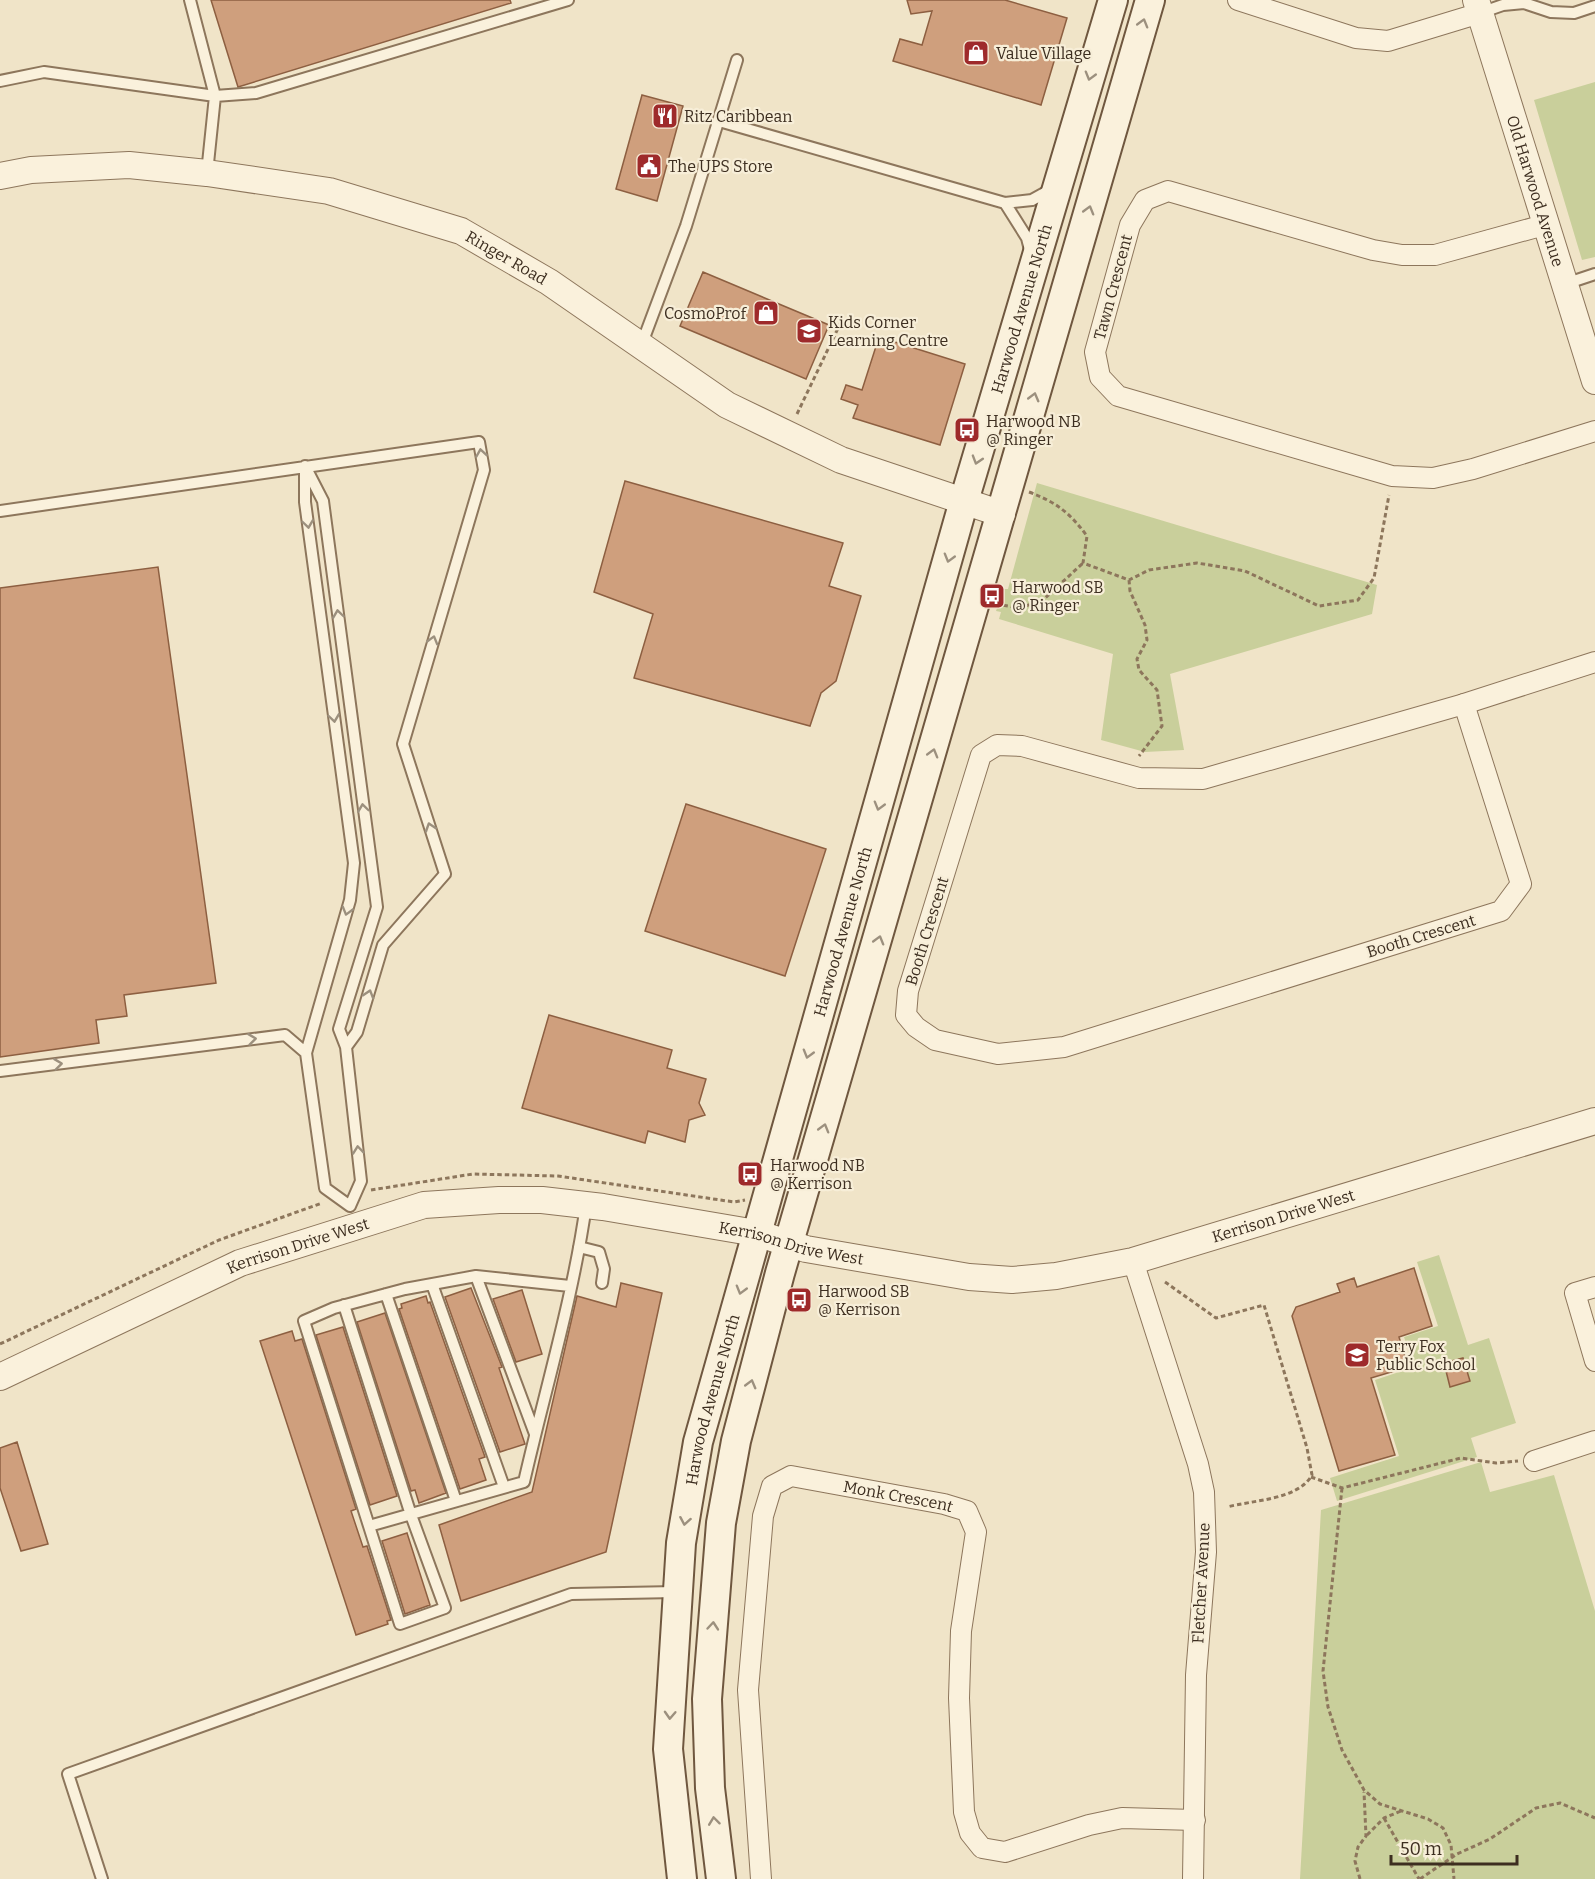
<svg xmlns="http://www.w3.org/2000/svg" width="1595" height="1879" viewBox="0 0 1595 1879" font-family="Bitter,serif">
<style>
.green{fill:#c9cf9b}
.building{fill:#cf9f7d;stroke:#8d5f41;stroke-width:1.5}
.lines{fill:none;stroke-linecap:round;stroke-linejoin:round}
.service-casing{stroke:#8d765c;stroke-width:14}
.minor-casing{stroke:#8d765c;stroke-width:22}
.tertiary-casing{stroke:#8d765c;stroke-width:28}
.secondary-casing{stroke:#6f573f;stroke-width:32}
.path{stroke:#8d765c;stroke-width:3;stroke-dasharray:4.5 3;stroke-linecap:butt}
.service{stroke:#faf1dc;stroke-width:10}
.minor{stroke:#faf1dc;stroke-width:20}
.tertiary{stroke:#faf1dc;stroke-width:26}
.secondary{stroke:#faf1dc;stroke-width:28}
.oneway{stroke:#9c907e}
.labels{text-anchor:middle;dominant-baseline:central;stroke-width:4.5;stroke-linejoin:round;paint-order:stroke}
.poi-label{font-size:16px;fill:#3d2e20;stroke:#f7eed8;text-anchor:start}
.street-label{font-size:16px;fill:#3d2e20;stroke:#f7eed8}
</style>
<rect width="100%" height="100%" fill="#f0e4c8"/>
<path class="green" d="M1595,82V257L1582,260L1534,100Z
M1037,483L1377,585L1372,614L1170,674L1184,750L1145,752L1101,740L1113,654L999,619L1001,612L996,611L1004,589H1008Z
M1439,1255L1468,1345L1489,1338L1516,1423L1471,1438L1477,1457L1337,1501L1330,1478L1399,1456L1375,1380L1414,1367L1404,1337L1438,1326L1417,1262Z
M1481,1462L1490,1492L1554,1475L1595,1611V1879H1300L1321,1510Z"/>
<path class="building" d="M211,0H510L511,3L238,87Z
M907,0H1005L1067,18L1041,105L893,61L900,39L922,45L932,11L911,14Z
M642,95L683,106L657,201L616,189Z
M703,272L829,325L806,379L680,326Z
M879,337L965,364L940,445L853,418L858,405L841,399L846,385L862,390Z
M625,481L843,543L829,586L861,596L836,681L821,693L810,726L634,678L653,614L594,592Z
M158,567L216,983L124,995L127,1016L96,1020L99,1043L0,1057V588Z
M686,804L826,849L785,976L645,931Z
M549,1015L672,1050L667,1068L706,1079L699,1103L705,1115L689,1120L685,1142L648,1131L645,1143L522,1108Z
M1414,1268L1432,1326L1399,1337L1408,1367L1371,1378L1395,1455L1339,1471L1292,1316L1296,1307L1340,1292L1337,1284L1354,1278L1357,1287Z
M621,1283L662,1293L606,1552L461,1601L439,1525L532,1492L577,1296L616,1307Z
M471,1288L502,1367L499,1368L525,1444L500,1452L445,1297Z
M522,1290L542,1354L516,1362L493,1299Z
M426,1296L428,1303L430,1302L485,1457L479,1459L486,1480L460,1489L399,1309L402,1308L401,1304Z
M385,1313L446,1493L419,1503L415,1490L411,1491L357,1322Z
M343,1327L397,1496L370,1505L316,1335Z
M292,1331L295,1341L302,1339L356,1509L351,1511L363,1547L367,1546L391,1620L387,1621L388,1624L356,1635L260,1341Z
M1463,1358L1470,1381L1450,1387L1444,1363Z
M17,1442L48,1544L21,1551L0,1488V1448Z
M407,1533L430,1605L405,1614L382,1541Z"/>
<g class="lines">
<g class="service-casing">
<path id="service" d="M190,0L215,96L207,173
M1480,13L1503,5L1524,3L1551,12L1574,13L1595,6
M0,81L44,72L215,96L256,93L568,0
M719,121L1005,203L1032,200L1052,189
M1005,203L1027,238L1030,250
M1565,284L1595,274
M641,346L686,226L737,60
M305,469V502L354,863L350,900L306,1053
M0,511L479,442L484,470L403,744L445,874L383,945L357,1032L346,1047
M0,1071L285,1035L306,1053L325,1188L350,1206L361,1181L346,1047L339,1029L377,907L323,501L305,466
M579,1247L599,1252L604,1269L602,1283
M476,1276L535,1434
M432,1284L504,1487
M570,1286L476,1276L405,1289L334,1308L304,1321L369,1526L524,1482C545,1390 573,1298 586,1205
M386,1294L456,1501
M344,1305L411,1515L445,1608L400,1624L369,1526
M102,1879L68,1774L571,1594L676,1592"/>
</g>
<g class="minor-casing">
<g id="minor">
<path d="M1238,0L1356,38L1388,41L1480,13"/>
<path d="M1544,225L1435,255H1402L1373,250L1168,191L1145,200L1130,225L1095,352L1100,377L1118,396L1392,476L1433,478L1473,469L1595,431"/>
<path d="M1464,704L1521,884L1501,911L1064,1047L998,1054L935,1040L916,1027L906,1015L908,991L981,755L997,745L1022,746L1139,778L1203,779Z"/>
<path d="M1464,704L1595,662"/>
<path d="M1133,1261L1198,1464L1204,1492L1206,1552L1196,1675L1193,1879"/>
<path d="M1595,1287L1575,1293L1595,1361"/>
<path d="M1534,1461L1595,1441"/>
<path id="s1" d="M761,1879L748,1690L763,1516L772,1486L791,1476L944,1504L967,1511L976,1532L961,1631L959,1698L964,1812L970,1833L982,1848L1005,1852L1089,1825L1122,1818L1195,1820"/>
</g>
</g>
<g class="tertiary-casing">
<g id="tertiary">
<path id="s2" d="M1476,0L1595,381"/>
<path id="s3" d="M0,176L31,170L129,165L207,173L329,191L461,231L549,282L727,405L841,460L1002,514"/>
<path id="s4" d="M0,1377L240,1263L424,1205L499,1200H542L603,1207L756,1233L806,1249L969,1277L1012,1280L1056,1276L1133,1261L1595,1121"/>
</g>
</g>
<g class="secondary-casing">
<g id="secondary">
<path id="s5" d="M682,1879L668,1749L681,1543L698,1442L964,501L1113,0"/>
<path d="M721,1879L710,1788L707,1699L721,1523L736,1441L780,1273L1150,0"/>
</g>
</g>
<path class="path" d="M797,414L840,324
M1029,492C1056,502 1070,513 1087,536L1083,563L1129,580L1149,570L1197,563L1245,571L1319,606L1358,600L1374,578L1389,495
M1129,580L1130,591L1145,625L1147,640L1137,659L1139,670L1157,690L1162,726L1139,756
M996,604L1020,608L1043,600L1083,563
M371,1190L473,1174L558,1176L734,1202L745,1200
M1165,1282L1216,1318L1264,1305L1307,1448L1312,1475C1298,1500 1253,1500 1227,1507
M0,1344L219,1240L322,1203
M1311,1477L1342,1488L1461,1458L1496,1463L1518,1461
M1342,1488L1323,1671L1328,1707L1342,1750L1364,1790L1380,1804L1428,1819L1443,1828L1451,1845L1454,1879
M1384,1818L1419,1879
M1367,1835L1384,1818L1401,1811
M1360,1879L1355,1861L1358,1847L1366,1836L1364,1792
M1420,1879L1457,1854L1490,1839L1536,1808L1560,1803L1595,1818"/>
<use href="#service" class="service"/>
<use href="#minor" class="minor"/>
<use href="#tertiary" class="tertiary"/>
<use href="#secondary" class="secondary"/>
</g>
<defs><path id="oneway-chevron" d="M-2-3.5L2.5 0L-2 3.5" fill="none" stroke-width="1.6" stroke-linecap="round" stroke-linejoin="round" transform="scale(1.5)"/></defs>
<g class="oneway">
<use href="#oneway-chevron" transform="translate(1143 23) rotate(-74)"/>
<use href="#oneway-chevron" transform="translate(1090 76) rotate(106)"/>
<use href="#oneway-chevron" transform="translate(1089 210) rotate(-74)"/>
<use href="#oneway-chevron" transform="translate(1034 397) rotate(-75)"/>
<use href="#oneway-chevron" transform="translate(481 453) rotate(-99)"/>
<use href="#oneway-chevron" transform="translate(977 460) rotate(107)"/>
<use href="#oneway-chevron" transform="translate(308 524) rotate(82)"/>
<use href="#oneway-chevron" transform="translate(949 558) rotate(106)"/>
<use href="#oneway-chevron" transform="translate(338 614) rotate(-98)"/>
<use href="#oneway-chevron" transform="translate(433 640) rotate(-74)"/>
<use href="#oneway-chevron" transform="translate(334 718) rotate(82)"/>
<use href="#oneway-chevron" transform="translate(933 753) rotate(-74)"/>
<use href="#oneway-chevron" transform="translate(879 806) rotate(106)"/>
<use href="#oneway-chevron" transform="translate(363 808) rotate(-98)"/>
<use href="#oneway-chevron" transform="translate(430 827) rotate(-108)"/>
<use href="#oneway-chevron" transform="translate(347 911) rotate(106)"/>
<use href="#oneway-chevron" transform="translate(879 940) rotate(-74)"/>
<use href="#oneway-chevron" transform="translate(369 994) rotate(-73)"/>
<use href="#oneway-chevron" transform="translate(252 1039) rotate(-7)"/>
<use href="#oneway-chevron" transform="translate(808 1054) rotate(106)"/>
<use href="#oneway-chevron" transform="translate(58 1064) rotate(-7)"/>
<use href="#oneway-chevron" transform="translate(824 1128) rotate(-74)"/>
<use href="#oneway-chevron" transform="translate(358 1150) rotate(-96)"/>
<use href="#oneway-chevron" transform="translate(741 1290) rotate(106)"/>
<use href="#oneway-chevron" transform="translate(751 1384) rotate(-75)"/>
<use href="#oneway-chevron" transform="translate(685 1521) rotate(100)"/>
<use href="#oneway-chevron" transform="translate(713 1626) rotate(-85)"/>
<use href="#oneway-chevron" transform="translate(670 1715) rotate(93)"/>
<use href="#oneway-chevron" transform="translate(714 1821) rotate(-97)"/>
</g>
<defs>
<g id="shop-square" transform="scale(1.35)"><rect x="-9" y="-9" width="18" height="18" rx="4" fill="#9e2a2b" stroke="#f7eed8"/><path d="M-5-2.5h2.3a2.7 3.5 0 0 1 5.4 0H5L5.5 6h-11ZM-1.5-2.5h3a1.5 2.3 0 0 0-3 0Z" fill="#fff"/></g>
<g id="restaurant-square" transform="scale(1.35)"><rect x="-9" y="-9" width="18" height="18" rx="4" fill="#9e2a2b" stroke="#f7eed8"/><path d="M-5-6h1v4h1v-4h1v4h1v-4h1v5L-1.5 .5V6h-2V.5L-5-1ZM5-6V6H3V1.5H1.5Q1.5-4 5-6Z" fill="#fff"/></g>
<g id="civic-square" transform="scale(1.35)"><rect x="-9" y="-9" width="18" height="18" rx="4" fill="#9e2a2b" stroke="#f7eed8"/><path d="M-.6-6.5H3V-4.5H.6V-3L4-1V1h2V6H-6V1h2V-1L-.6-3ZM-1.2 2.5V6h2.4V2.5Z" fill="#fff"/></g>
<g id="school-square" transform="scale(1.35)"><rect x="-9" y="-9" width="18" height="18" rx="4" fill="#9e2a2b" stroke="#f7eed8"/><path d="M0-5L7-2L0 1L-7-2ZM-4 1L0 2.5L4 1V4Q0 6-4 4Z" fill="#fff"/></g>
<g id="bus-square" transform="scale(1.35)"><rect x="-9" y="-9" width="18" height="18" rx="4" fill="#9e2a2b" stroke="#f7eed8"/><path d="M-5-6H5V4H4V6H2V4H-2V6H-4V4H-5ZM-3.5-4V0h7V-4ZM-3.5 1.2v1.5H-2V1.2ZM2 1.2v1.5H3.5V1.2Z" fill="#fff"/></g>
</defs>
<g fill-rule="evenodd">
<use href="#shop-square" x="976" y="53"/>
<use href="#restaurant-square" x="665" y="116"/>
<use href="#civic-square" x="649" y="166"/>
<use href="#shop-square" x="766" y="313"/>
<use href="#school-square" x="809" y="331"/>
<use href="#bus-square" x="967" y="430"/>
<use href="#bus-square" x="992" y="596"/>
<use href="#bus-square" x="750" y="1174"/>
<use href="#bus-square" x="799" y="1300"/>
<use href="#school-square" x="1357" y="1355"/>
</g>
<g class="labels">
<g class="poi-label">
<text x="996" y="53">Value Village</text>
<text x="684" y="116">Ritz Caribbean</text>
<text x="668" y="166">The UPS Store</text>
<text x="746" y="313" text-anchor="end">CosmoProf</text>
<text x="828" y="322">Kids Corner<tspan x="828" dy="18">Learning Centre</tspan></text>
<text x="986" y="421">Harwood NB<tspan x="986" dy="18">@ Ringer</tspan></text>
<text x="1012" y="587">Harwood SB<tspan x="1012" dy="18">@ Ringer</tspan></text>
<text x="770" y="1165">Harwood NB<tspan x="770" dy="18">@ Kerrison</tspan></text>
<text x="818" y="1291">Harwood SB<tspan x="818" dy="18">@ Kerrison</tspan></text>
<text x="1376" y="1346">Terry Fox<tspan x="1376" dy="18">Public School</tspan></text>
</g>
<g class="street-label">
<text stroke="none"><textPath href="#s2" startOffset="200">Old Harwood Avenue</textPath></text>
<text stroke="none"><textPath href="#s3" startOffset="522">Ringer Road</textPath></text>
<text transform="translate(1113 287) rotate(-75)">Tawn Crescent</text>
<text stroke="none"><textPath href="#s5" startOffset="1618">Harwood Avenue North</textPath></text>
<text transform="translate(927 931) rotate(-73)">Booth Crescent</text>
<text stroke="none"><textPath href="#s5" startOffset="970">Harwood Avenue North</textPath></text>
<text transform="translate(1421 936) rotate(-17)">Booth Crescent</text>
<text stroke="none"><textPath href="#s4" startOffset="1334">Kerrison Drive West</textPath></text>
<text stroke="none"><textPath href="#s4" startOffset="830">Kerrison Drive West</textPath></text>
<text stroke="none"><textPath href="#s4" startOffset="326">Kerrison Drive West</textPath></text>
<text stroke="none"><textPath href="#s5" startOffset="484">Harwood Avenue North</textPath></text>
<text stroke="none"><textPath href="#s1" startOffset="526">Monk Crescent</textPath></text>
<text transform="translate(1201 1583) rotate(-87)">Fletcher Avenue</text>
</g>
</g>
<path d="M1391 1855v9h126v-9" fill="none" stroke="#3d2e20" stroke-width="3"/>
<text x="1400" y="1855" font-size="18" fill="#3d2e20" stroke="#f7eed8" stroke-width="4.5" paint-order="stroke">50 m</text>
</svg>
